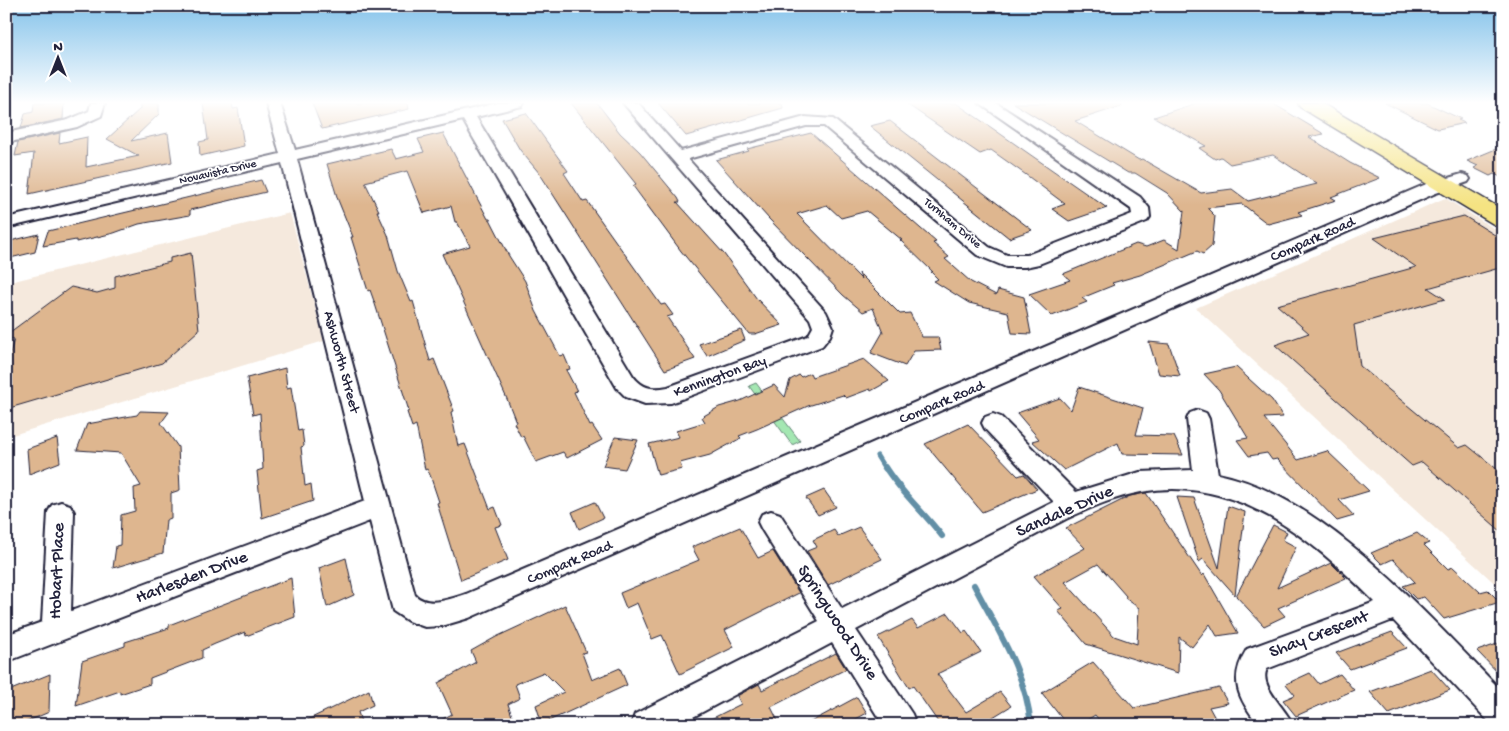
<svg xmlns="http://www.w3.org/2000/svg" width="1509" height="731" viewBox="0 0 1509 731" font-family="'Gochi Hand',sans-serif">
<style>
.built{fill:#f5e9dd}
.green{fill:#a4e7b2;stroke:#638476}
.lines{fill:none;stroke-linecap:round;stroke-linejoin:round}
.stream-far1{stroke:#628fa6;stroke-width:5}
.stream{stroke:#628fa6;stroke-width:6}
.building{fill:#deb68f;stroke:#22223b;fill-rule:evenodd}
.minor-casing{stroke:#22223b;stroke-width:4}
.major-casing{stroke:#22223b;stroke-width:3}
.minor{fill:#fff;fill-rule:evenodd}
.major{fill:#f5e382;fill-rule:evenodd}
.labels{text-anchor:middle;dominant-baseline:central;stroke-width:4;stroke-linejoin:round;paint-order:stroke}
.far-street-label{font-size:12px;fill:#22223b;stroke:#fff}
.street-label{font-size:15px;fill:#22223b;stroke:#fff}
.near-street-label{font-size:18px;fill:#22223b;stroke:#fff}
</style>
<rect width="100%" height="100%" fill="#fff"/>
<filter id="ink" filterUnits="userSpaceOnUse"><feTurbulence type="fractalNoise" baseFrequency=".02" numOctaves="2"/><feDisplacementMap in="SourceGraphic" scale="10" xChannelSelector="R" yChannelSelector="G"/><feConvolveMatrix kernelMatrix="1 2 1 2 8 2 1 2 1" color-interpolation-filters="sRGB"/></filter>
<g filter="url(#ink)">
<path class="built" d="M1445,198L1503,234V591L1196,308Z
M290,213L324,341L6,437V283Z"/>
<path class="green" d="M756,383L800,441L792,445L749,386Z"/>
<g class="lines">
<path class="stream-far1" d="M877,456L885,469"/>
<path class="stream" d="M885,467C901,493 924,512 942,536
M974,585C998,631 1026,673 1031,725"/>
</g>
<path class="building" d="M34,103H64L63,119L21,128L25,114L33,112Z
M140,103H159V114L131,141L168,133L172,162L29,194L34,153L15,156L18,142L60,133L59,143L87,137L86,167L139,156L107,139L140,109Z
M203,103H232L233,109L238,108L244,146L200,156L199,142L208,140Z
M312,103H408L409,109L322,129Z
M571,103H597L620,133L640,152L678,198L680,202H677L724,254L757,299L782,325L755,334H749L681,251L633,186L636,184Z
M658,103H782L783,108L686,136Z
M905,103H956L1107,208L1069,221L1052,209L1065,204L1029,177L991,150L980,154Z
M1013,103H1121L1122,106L1075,121L1139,160L1142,159L1201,193L1232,189L1248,201L1317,184L1273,155L1230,164L1221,157L1215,159L1199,148L1206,146L1154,117L1196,103H1272L1324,134L1309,137L1350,163L1380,178L1331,197L1336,200L1298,212L1302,215L1268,224L1242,204L1207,208L1215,216L1212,246L1203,254L1197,251L1140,275L1112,283L1114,285L1082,298L1087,302L1052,316L1029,294L1070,280L1063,274L1136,244L1146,247L1164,240L1179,249L1184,211L1167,193L1135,173H1128Z
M1385,103H1427L1461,119L1458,120L1465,123L1438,129Z
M526,113L568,171L564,173L583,202L587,201L661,305L665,304L673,315L667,317L695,359L665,370L540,174L520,150L502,119Z
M890,121L938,158L1032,230L1009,238L870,126Z
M443,133L488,219H490L509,256L525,281L536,311L560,356L564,355L570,369L566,370L577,391L574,392L590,426L592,425L602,440L567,458L563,452L536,462L523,436L521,437L514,423L516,422L507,399L442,254L470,246L457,222H455L451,206L424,213L407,171L365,182L379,211H377L388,235L398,271L411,302L413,301L430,361L434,359L454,411L451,412L458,446L465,444L490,509L495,507L502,525L495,527L508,560L461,580L437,503L439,502L430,475L427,469L425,470L416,425L412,427L407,412L409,411L375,304L370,290L368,291L351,237H353L338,200L327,164L391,149L396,159L424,152L418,139Z
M811,133L936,242L933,243L949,257L945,259L971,282L996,295L998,290L1024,297L1031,334L1012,333L1008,312L969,303L934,281L938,279L931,272H933L900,240H902L867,211L841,218L827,205L797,214L861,279L859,273L900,314L910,313L922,337H938L941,350L914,351L905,366L871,353L883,332L873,308L863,312L843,295L769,219L716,160L749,151L747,149Z
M1503,146V178L1494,174L1490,176L1474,168L1478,166L1467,161Z
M261,180L266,192L190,210V215L139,224L114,233L76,242V240L43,246L48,231Z
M1464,216L1503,240V267L1428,288L1445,299L1354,325L1360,366L1459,448L1467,445L1503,474V533L1422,462L1412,466L1275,345L1309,333L1277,305L1416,267L1374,238Z
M39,234L35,252L6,259V242Z
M191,253L199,330L162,363L6,409V368L14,339L6,337V335L71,287L97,293L115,288V276L170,262V258Z
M741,330L745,340L707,356L699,344Z
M1149,342L1169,344L1180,376L1159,374Z
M864,359L889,381L871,391L870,389L846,398L843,395L808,406L757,429L739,436L741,438L710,455L680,463L682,469L658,475L649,444L679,437L676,431L705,422L702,417L719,407L740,401L774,385L785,397L790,380L799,375L801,377L810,373L812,377Z
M1236,367L1272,400L1283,417L1264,418L1298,460L1327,451L1369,491L1339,500L1354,516L1337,521L1277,459L1272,460L1267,453L1249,456L1237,440L1248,438L1219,390L1204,374Z
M285,368L287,388L291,387L298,431L302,430L304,446L301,447L305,486L311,484L313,501L262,518L257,471L263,469L260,413L253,415L247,378Z
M1079,387L1143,408L1136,435L1174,436L1183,455L1122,454L1118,443L1064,470L1032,441L1039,439L1017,413L1060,398L1071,410Z
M140,411L169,412L161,423L178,447L180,490L171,493V518L166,520L163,553L113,568L116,546L120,545L121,515L135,511L134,488L141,486L121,453L77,450L87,424L137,415Z
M968,424L1018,476L1024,474L1037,489L982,512L925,444Z
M615,437L638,440L625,469L603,466Z
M57,438L60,462L29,474L27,449Z
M824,490L836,507L818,515L806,498Z
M1146,493L1202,576L1204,574L1238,633L1217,636L1210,624L1192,647L1179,637L1178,673L1086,644L1058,611L1063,609L1034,576L1085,548L1066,528L1130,496ZM1098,564L1126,596L1125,598L1139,608L1137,644L1114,636L1065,582Z
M1177,497L1194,498L1219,568L1228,506L1245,512L1235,595L1203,559L1199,562Z
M595,502L603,518L579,529L572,512Z
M1273,525L1287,532L1283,540L1296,547L1277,588L1331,563L1346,578L1278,608L1285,616L1264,626L1236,596Z
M740,527L758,558L773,551L799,593L725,630L734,647L680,674L662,635L652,639L637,603L626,608L620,593L699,560L692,547Z
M859,527L882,559L828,585L807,551L817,547L813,540L834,530L838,536Z
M1417,533L1429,543L1424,545L1448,569L1453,567L1480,592L1488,590L1500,602L1444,619L1424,597L1416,599L1403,586L1415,582L1393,559L1382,564L1371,553Z
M346,558L354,595L327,607L319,568Z
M291,578L295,617L246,636L245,632L215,644L202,650V658L150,678V684L120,694V691L76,706L82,661L125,646V642L169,628V625Z
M565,605L586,652L582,653L592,680L620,668L627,685L542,724L536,705L564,692L544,672L515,684L520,698L508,704L515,725H431L452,714L438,683L476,662L471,651L496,637Z
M948,613L963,633L966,631L981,652L937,674L966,712L1000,692L1011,706L980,725H940L913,686L909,688L878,637L912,620L918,628Z
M1392,632L1407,648L1350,669L1336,653Z
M1503,642V678L1477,651Z
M836,653L846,669L771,707L780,725H699L741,704L737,696L759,684L762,690Z
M1093,662L1134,708L1219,688L1228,703L1209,707L1215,718L1186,725H1103L1095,715L1079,725H1067L1042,693Z
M1431,669L1450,690L1389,714L1370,692Z
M1310,673L1319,684L1340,674L1354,690L1296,716L1283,700L1295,695L1286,684Z
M50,674L49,712L19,725H6V692Z
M369,690L373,705L358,712L362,725H297Z
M857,697L867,713L845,725H805Z"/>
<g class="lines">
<g class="minor-casing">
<path id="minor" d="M91,103H105L101,116L77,127L6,143V133L68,120L89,111Z
M266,103H280L295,150L498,103H524L522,106L476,117L633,376C643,389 653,390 668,387L808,336L813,327L810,319L623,103H638L681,151L805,117L833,119L989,247L1007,255H1027L1132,214L1131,209L979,103H996L1140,197L1149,208L1150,217L1147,221L1039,264L1025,267H1006L977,255L824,126H806L688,159L826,312L833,327L830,336L822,346L671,403L645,404L626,397L617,388L463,120L297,159L415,595C428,608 450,599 466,594L1424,185L1462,174L1468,176L1470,179L1468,182L1436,193L469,618L442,626L425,627L408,621L393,611L370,521L6,662V635L42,622L48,512L52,505L61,502L70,505L74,512L71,611L365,501L282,163L6,228V218L280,154Z
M1198,410L1206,413L1209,419L1218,474C1324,495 1429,618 1503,692V725H1492L1393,620L1267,669C1258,686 1286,708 1293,725H1259C1238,699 1228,679 1247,649L1375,602C1312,539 1236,474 1141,492C1114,497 1090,508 1066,519L856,630L912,714L916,725H883L832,643L678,725H631L635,714L819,621L762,530L758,522L762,514L771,511L780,514L842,609L1054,502L985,429L982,423L985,417L993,414L1001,417L1076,492L1140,472L1193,470L1187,419L1190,413Z"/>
</g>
<g class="major-casing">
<path id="major" d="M1298,103H1321L1503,210V227L1495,225L1300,107Z"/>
</g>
<use href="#minor" class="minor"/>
<use href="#major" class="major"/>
</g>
</g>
<linearGradient id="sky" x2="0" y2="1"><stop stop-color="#83c2ea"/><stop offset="0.5" stop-color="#fff"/><stop offset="1" stop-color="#fff" stop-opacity="0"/></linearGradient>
<rect width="1509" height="205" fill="url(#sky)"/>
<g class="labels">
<g class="far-street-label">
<text transform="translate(218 173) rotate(-13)">Novavista Drive</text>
<text transform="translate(952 224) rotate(40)">Turnham Drive</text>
</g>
<g class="street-label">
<text transform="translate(1313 240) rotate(-24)">Compark Road</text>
<text transform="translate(341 362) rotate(75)">Ashworth Street</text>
<text transform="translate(720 377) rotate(-20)">Kennington Bay</text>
<text transform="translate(942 403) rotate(-23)">Compark Road</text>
<text transform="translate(570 563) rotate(-23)">Compark Road</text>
</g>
<g class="near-street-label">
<text transform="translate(1065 512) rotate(-24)">Sandale Drive</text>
<text transform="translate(58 571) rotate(-88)">Hobart Place</text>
<text transform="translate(192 578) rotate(-21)">Harlesden Drive</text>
<text transform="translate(837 623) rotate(57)">Springwood Drive</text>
<text transform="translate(1319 635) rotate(-21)">Shay Crescent</text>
</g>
</g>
<rect width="1509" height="731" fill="none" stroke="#fff" stroke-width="25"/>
<rect x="12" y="12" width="1484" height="706" fill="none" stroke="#22223b" stroke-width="2" filter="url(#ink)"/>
<g transform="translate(58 58)" stroke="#ffffff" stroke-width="4" paint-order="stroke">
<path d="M0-4L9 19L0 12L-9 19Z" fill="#22223b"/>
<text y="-8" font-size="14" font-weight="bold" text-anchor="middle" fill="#22223b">N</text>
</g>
</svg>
